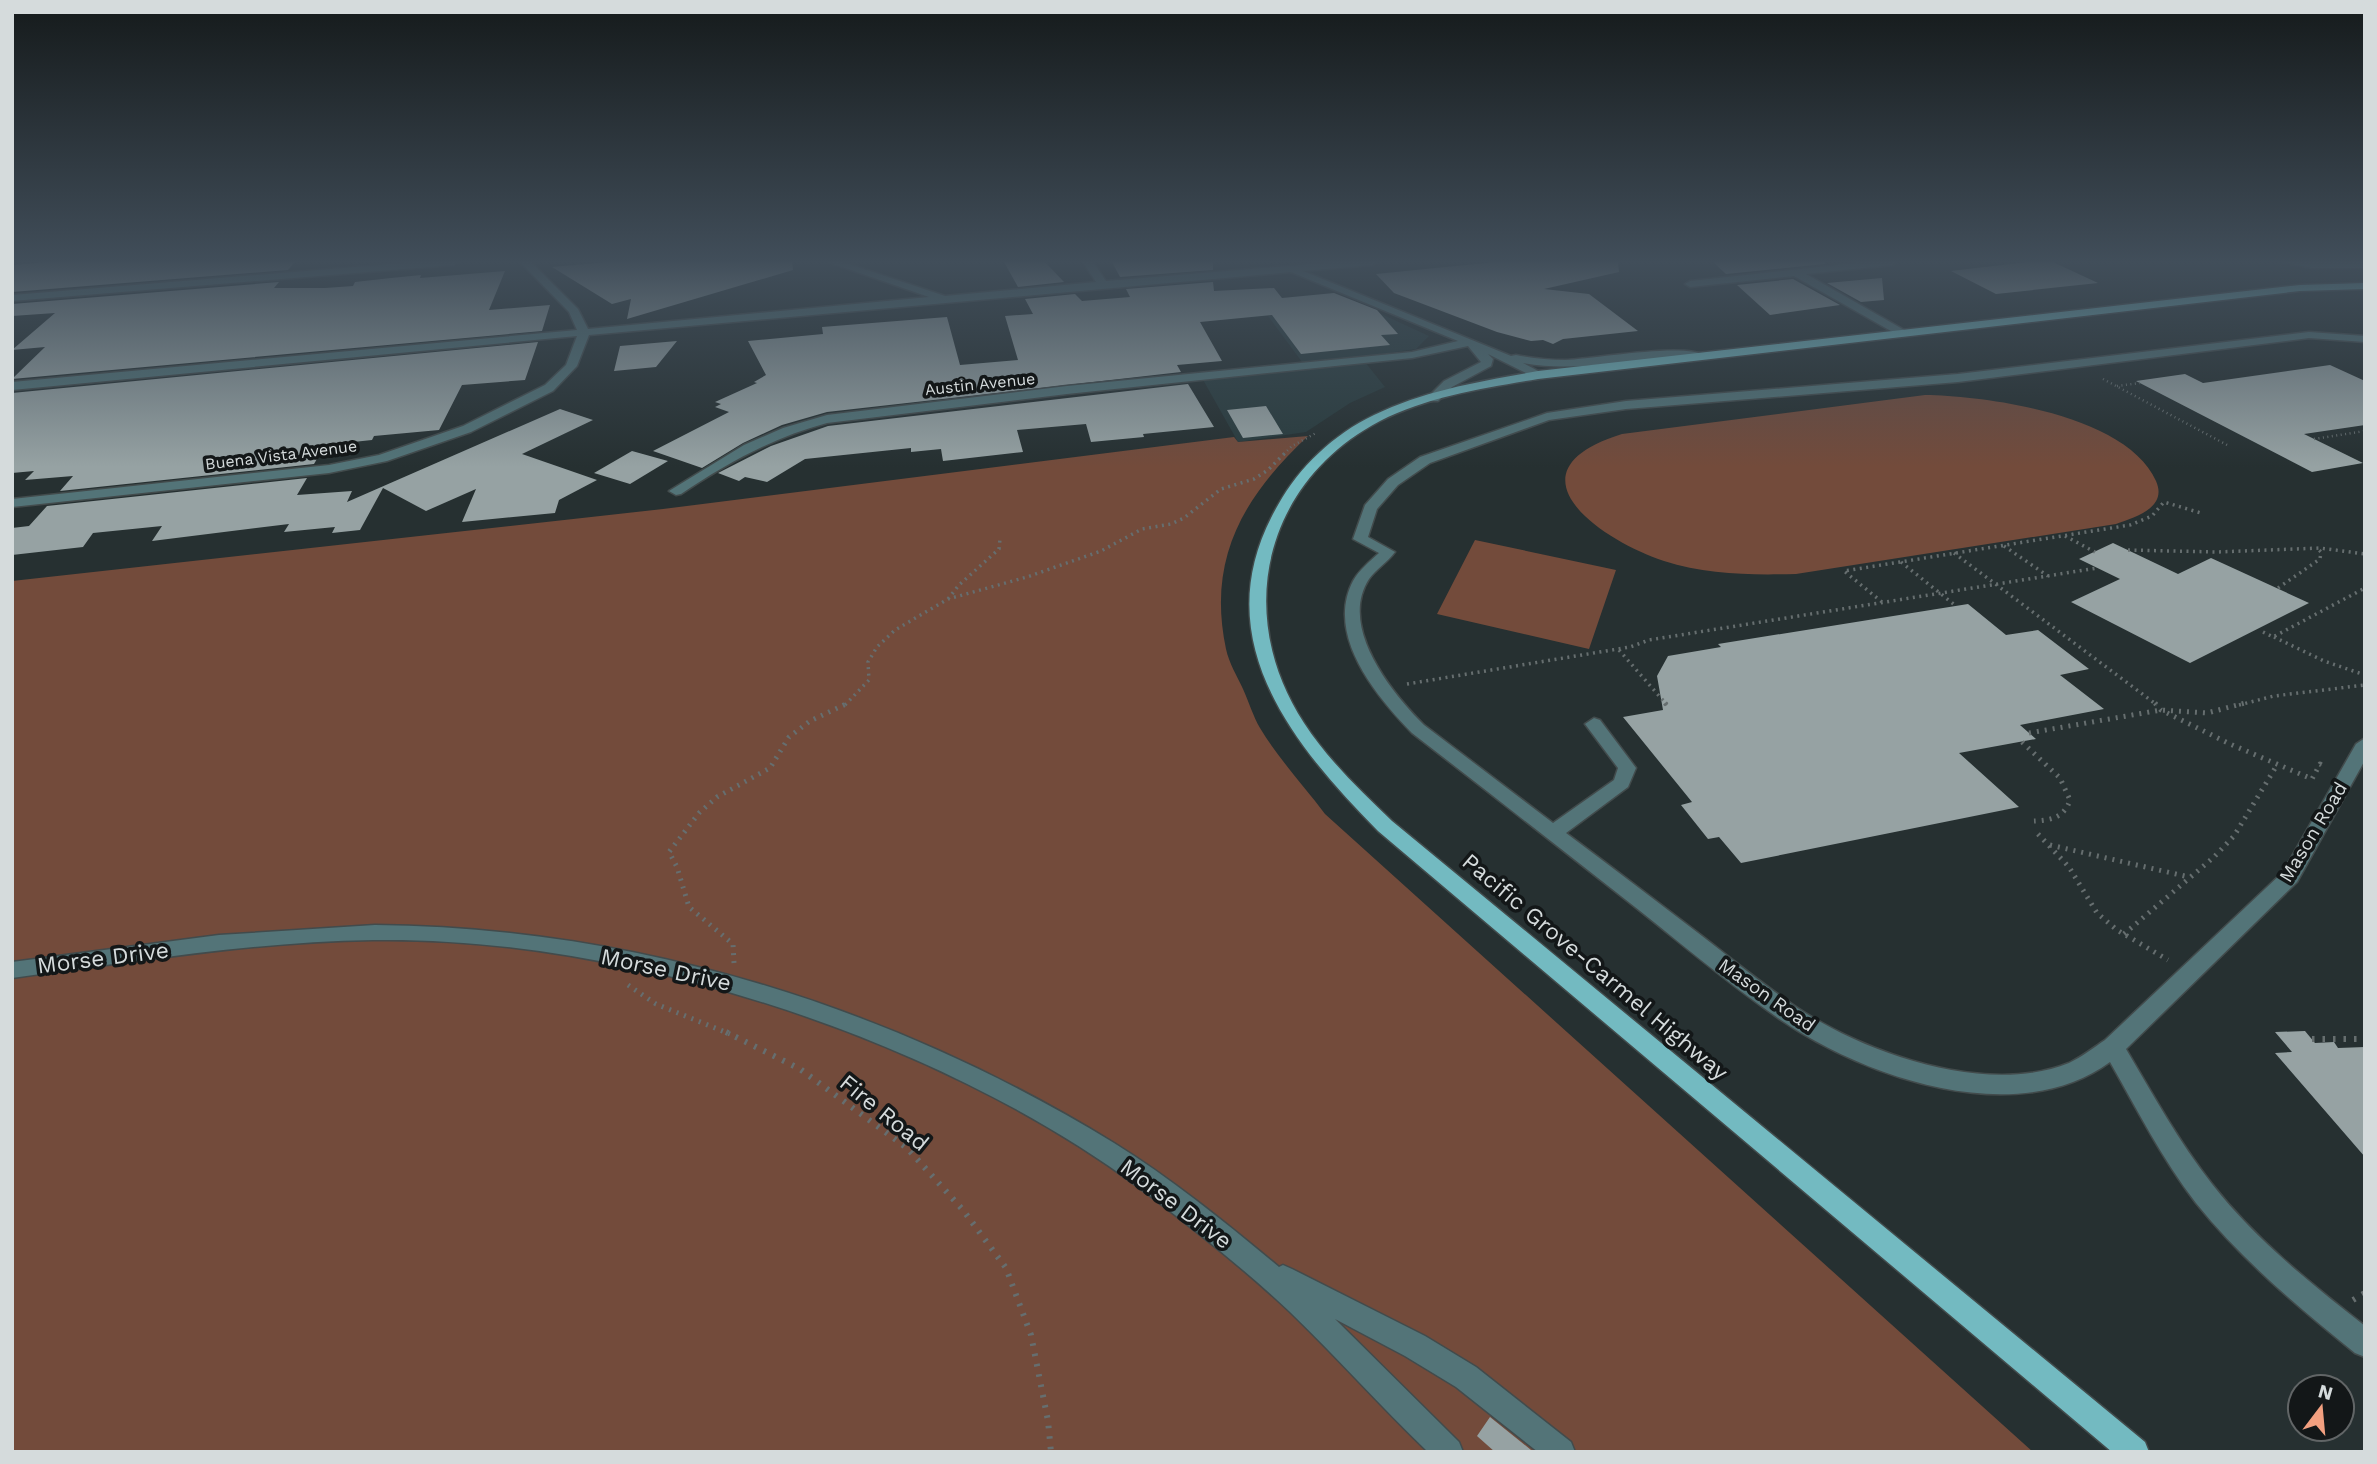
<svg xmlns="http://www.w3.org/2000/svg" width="2377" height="1464" viewBox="0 0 2377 1464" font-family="'Work Sans',sans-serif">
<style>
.built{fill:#2a3c3e}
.green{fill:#734b3b}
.building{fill:#96a2a3}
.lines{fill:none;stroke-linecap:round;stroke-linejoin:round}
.minor-casing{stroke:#424b4c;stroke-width:3}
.major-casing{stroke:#424b4c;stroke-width:3}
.path-far3{stroke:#666e6f;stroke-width:2.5;stroke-dasharray:1 3.5;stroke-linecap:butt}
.path-far2{stroke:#666e6f;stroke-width:3.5;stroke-dasharray:2 4.5;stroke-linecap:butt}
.path-far1{stroke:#666e6f;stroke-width:5;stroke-dasharray:2 6;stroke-linecap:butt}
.path{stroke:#666e6f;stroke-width:6;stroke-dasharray:2.5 8;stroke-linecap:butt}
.minor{fill:#537478;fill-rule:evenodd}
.major{fill:#73bac1;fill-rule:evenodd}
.labels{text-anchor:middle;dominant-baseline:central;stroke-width:7;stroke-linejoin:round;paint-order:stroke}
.far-street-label{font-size:16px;fill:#d5dbdc;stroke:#131718}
.street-label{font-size:19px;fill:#d5dbdc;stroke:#131718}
.near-street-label{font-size:23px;fill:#d5dbdc;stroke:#131718}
</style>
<rect width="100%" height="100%" fill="#263031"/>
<path class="built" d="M1364,306L1429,336L1416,349L1361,357L1385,387L1350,403L1306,432L1238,442L1202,378L1305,366L1268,316Z"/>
<path class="green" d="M1925,395C1988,396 2127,415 2156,481C2168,508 2135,517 2116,524L1796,574C1752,575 1707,575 1664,561C1598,539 1503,471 1622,434Z
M1308,436C1243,497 1207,559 1226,649C1229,663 1237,676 1243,689C1249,702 1253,716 1260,728C1278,758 1304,786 1325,814L2033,1452H12V581L663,509L1234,437L1238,442Z
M1475,540L1616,570L1589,649L1437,614Z"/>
<path class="building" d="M46,262H295L288,270L12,292V265Z
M607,262H792L793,270L627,319L631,299L612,304L552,267Z
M1004,262H1045L1064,282L1018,287Z
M1112,262H1213V270L1120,277Z
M1495,262H1618L1619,272L1544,289L1589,294L1638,331L1563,339L1553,344L1543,340L1531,341L1497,332L1394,293L1376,274Z
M1713,262H1825V264L1726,274Z
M2027,262H2053L2098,283L1996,294L1951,271Z
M505,271L489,310L550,305L542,331L12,379L45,347L12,350L55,313L12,316V304L279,282L274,288H325L353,286L355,282L391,278L421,275L420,278Z
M1882,278L1884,300L1861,302L1827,283Z
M1793,279L1840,305L1770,315L1737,285Z
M1213,282L1214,291L1274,288L1282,298L1334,293L1377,310L1398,334L1381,335L1390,345L1301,354L1272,315L1200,322L1222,361L1177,365L1181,372L827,412L782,425L743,443L702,468L653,451L729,412L715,407L721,404L715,402L757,383L754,382L766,375L748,341L823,334L822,327L947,317L960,365L1018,360L1005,316L1033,314L1025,299L1075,294L1082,301L1130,297L1126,289Z
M677,341L656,367L614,371L620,346Z
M538,342L525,380L462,385L439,430L374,436L372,440L325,445L314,464L60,491L73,476L25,480L34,471L12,473V393Z
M2330,365L2365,381V425L2304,434L2363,463L2312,472L2136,381L2185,374L2203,383Z
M1188,384L1214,427L1143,434L1144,437L1091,442L1086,424L1017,430L1023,452L943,461L941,449L911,452V448L805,459L767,482L745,477L739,481L718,473L771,446L828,426Z
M1266,406L1283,434L1243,438L1227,410Z
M560,409L593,420L522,454L597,480L559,500L555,513L462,522L476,489L426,511L383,488L360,530L332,533L335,527L284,532L289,524L152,541L162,526L93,533L83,547L12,555V528L29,526L47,506L307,478L297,495L352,491L347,502Z
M632,451L668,461L630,484L594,473Z
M2113,543L2178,574L2211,558L2309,603L2190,663L2071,602L2120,579L2079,559Z
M1968,604L2006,635L2038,630L2089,669L2060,675L2104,709L2020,725L2036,739L1959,753L2019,807L1741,863L1719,837L1708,839L1681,805L1692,802L1623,717L1663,710L1657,676L1668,656L1721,647L1718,644Z
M2305,1031L2315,1043L2334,1042L2338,1048L2365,1047V1157L2275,1053L2292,1052L2275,1032Z
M1490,1417L1531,1450L1533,1452H1495L1477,1436Z"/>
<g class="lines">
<g class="minor-casing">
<path id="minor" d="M416,262H458L453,265L12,301V295Z
M520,262H531L578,309L588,329L929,297L828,262H843L945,296L1096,282L1083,262H1093L1106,281L1336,262H1377L1372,265L1303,271L1511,356L1516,355C1532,358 1548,360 1565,360C1594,359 1686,342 1706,356L1700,359C1641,355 1582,374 1523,363L1542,373V377L1538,379L1488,354L1493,359L1491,366L1452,387L1438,401H1430V395L1444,381L1481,362L1468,346L1412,358L1067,394L827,423C774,437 727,463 681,494L676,495L669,491L744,445L783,428L827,415L1067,386L1412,352L1458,341L1291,272L589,335L577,366L553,391L471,432L387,461L329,473L12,507V499L329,465L379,455L463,426L545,385L566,365L577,336L12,390V382L577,330L569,312Z
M1864,262H1897L1892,265L1806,274L1906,331V335H1898L1794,276L1690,287L1685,284L1690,281Z
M2282,262H2365V268H2312Z
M2309,332L2365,336V342L2309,338L1958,382L1626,409L1549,420L1430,463L1398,485L1377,509L1368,537L1395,552C1388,562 1376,569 1369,579C1338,627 1392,693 1424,725L1553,823L1614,780L1618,768L1585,724L1594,718L1600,720L1636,768L1628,787L1566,833C1612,867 1657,902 1702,936C1733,960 1764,985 1796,1007C1866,1054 1987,1096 2069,1063C2082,1057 2093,1048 2105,1040L2283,872L2356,744L2365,738V760L2297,882L2126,1049C2153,1095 2179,1142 2212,1184C2255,1239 2310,1283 2365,1326V1357L2355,1353C2298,1307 2242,1260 2196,1203C2162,1159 2137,1109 2110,1062C2017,1130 1866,1078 1781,1020C1725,982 1674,937 1621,896C1552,842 1482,787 1412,733C1376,696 1325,635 1353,581C1359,570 1370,561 1379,553L1353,539L1365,505L1388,479L1420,457L1547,413L1626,401L1958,374Z
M375,925C635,927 893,1007 1114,1143C1172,1179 1226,1223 1279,1267L1283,1265L1292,1269L1425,1336L1476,1367L1571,1442L1575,1452H1538L1456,1387L1405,1356L1335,1319L1459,1442L1463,1452H1428C1380,1406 1337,1357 1289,1311C1241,1266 1189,1225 1137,1186C935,1037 624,936 373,940C252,942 132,962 12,978V962L219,935Z"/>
</g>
<g class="major-casing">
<path id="major" d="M2365,283V289L2300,291L1538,379C1485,388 1429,396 1380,421C1264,482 1233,614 1304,723C1328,760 1361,791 1392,821L2145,1442L2149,1452H2112L1378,831C1289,741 1203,634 1278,505C1299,467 1334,434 1374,415C1425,390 1482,381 1538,371L2300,285Z"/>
</g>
<path class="path-far3" d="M2103,379L2229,446
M2117,386L2140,383
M2314,439L2365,431
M1284,454L1292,446L1316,433"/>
<path class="path-far2" d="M2065,536L2095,552
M2004,546L2048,576
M2128,550L2217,552L2320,548L2365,554
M1954,553L2157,705
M1901,562L1956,606
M2278,588L2320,559L2321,552L2317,548
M948,599L959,585L999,549L1000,539
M1882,602L1844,571L2130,525L2152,516L2164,502L2201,513
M2263,632L2273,637L2365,588
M2274,637L2324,661L2365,675
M1619,650L1667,705
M1407,684L1630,647L1649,640L2097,568
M845,705L869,680L868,662L877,647L895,630L948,599L1027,577L1101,551L1142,529L1171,524L1184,518L1221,489L1254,479L1268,470L1286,452
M2239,705L2274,696L2365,685"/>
<path class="path-far1" d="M1665,703L1670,709
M2155,703L2161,710L2230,744L2312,779L2320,764L2325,767
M2029,733L2161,710L2207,713L2245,703
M2022,742L2060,778L2070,800C2064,818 2051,820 2034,821
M2038,834L2069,867L2097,913L2117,930L2168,960
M2050,845L2189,877
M2124,934L2214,857L2234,836L2277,765
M734,963L733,944L689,907L677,867L669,852L699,813L717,797L770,768L789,737L810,721L848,703
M628,985L656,1004L730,1034"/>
<path class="path" d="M726,1032L800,1069L907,1148L963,1210L1006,1268L1031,1335L1048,1421L1051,1452
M2312,1039H2365
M2353,1300L2365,1293"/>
<use href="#minor" class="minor"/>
<use href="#major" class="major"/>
</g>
<linearGradient id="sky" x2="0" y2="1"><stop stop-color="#151a1b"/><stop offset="0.56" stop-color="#414e5a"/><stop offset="1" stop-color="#414e5a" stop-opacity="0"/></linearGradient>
<rect width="2377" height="467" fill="url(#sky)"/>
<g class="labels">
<g class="far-street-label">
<text transform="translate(980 384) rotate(-6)">Austin Avenue</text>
<text transform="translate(281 455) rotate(-7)">Buena Vista Avenue</text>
</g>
<g class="street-label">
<text transform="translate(2313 832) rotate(-59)">Mason Road</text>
<text transform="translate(1767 995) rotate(35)">Mason Road</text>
</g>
<g class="near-street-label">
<text transform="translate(103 958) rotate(-7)">Morse Drive</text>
<text transform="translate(1595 967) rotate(40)">Pacific Grove-Carmel Highway</text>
<text transform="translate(666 970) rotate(12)">Morse Drive</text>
<text transform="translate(884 1113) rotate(39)">Fire Road</text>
<text transform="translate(1176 1204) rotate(37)">Morse Drive</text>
</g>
</g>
<rect width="2377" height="1464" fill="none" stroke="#d5dbdc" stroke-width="28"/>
<g transform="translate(2321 1408) rotate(16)"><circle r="33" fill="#131718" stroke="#616566" stroke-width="2"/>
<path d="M0-5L12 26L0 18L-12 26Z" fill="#f2a080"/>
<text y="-10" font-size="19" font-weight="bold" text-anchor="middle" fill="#d5dbdc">N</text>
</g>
</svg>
